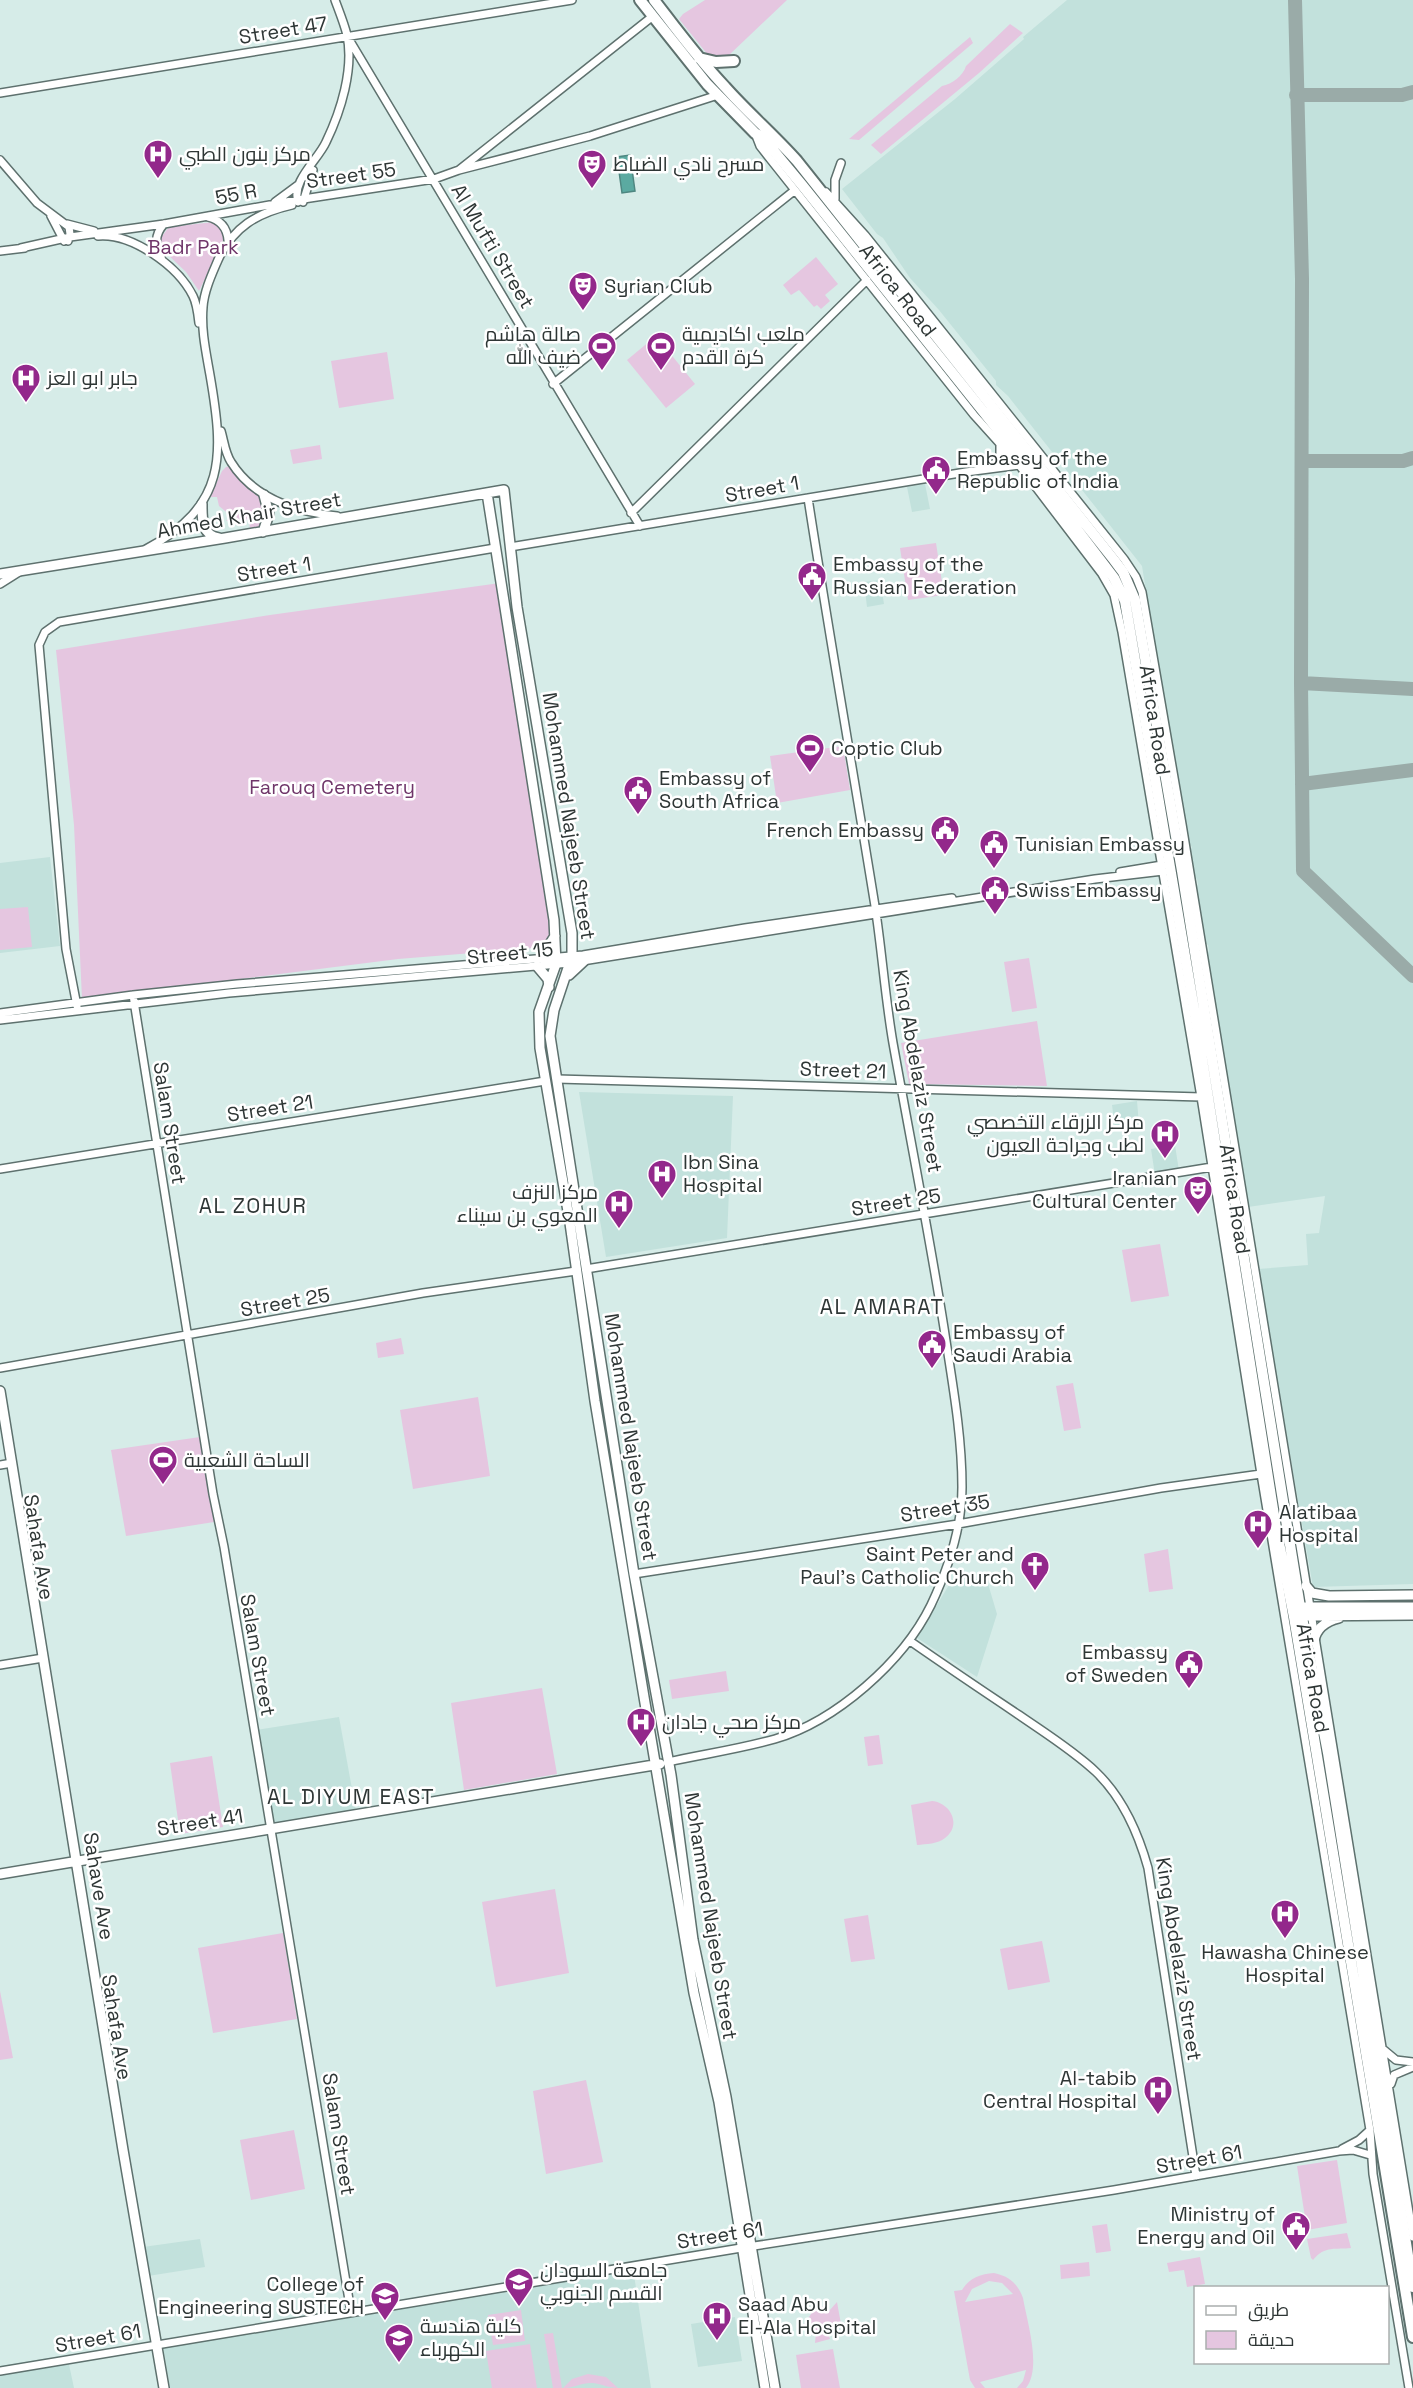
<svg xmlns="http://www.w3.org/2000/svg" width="1413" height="2388" viewBox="0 0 1413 2388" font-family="'Space Grotesk',Cairo,sans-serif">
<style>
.built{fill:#c2e1dc}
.green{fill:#e5c6e0;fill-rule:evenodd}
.water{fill:#5baaa1;stroke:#4e8781;stroke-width:1.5}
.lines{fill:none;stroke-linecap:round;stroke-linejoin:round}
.taxiway{stroke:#9aaba8;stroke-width:14}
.minor-casing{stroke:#5e716e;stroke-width:10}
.major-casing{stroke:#5e716e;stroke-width:12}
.highway-casing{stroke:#5e716e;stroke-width:14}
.minor{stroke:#fff;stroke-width:7}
.major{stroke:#fff;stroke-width:9}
.highway{stroke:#fff;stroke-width:10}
.labels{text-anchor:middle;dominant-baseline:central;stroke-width:5;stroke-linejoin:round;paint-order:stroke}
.street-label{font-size:20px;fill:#2e3635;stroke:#fff}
.poi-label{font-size:20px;fill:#2e3635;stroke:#fff;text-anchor:start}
.park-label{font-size:20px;fill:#6f3569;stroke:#fff}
.neighbourhood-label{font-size:21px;letter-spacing:1.5px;fill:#2e3635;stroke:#fff}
</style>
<rect width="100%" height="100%" fill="#d6ece8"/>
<path class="built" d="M1067,0H1413V1584L1313,1587L1258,1269L1308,1265L1306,1234L1319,1233L1325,1196L1248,1207L1206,954L1209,951L1208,945L1204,942L1196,888L1198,884L1197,879L1193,876L1189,852L1192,847L1187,842L1142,566L1008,396L996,385V381L939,310L910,278L883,238L877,234L842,189L955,99L1024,39L1023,37Z
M925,484L930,509L912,512L907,487Z
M880,580L884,604L867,607L864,582Z
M50,857L60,946L0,953V863Z
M579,1092L733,1096L727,1238L606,1257Z
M1137,1101L1139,1125L1115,1128L1112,1105Z
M1175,1145L1179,1171L1155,1175L1151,1149Z
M986,1577L997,1614L977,1677L917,1638L949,1585Z
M339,1717L356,1811L271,1825L256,1730Z
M200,2239L205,2267L148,2276L143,2247Z
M633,2268L651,2388H170L163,2346Z
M735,2317L742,2361L698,2367L691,2324Z
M67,2355L74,2388H0V2366Z"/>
<path class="green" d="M705,0H787L727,57L708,55L679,19L683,14Z
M1010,24L1023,33L979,73L881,154L871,145L942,86C952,84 963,76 966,66Z
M970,37L973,43L859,140L849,139Z
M214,222L224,232V239L199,291L186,272L162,249L160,239L169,227Z
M816,257L838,284L825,295L830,301L821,309L817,305L814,307L799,290L791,295L783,285Z
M656,336L695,384L666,408L627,360Z
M387,352L394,399L339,408L331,361Z
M320,445L322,459L293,464L290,450Z
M230,466L265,504V522L259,527L250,530L249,519L226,521L231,516L219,506L217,497H210L222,471L226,467Z
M936,543L944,595L908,600L900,548Z
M500,583L553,929L546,947L398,959L82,999L74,825L56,650L270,615Z
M843,746L850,790L777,803L770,756Z
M28,907L32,947L0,950V909Z
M1029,958L1037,1008L1012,1012L1004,962Z
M1037,1021L1047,1086L909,1084L901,1043Z
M1160,1244L1169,1296L1131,1302L1122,1250Z
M401,1338L404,1354L378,1358L376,1343Z
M1073,1383L1081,1428L1064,1431L1056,1386Z
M478,1397L490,1476L413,1489L400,1410Z
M200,1437L214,1522L126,1536L111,1450Z
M1168,1549L1173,1589L1149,1592L1144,1554Z
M726,1671L729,1691L672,1699L669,1680Z
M542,1688L557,1774L464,1790L451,1703Z
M879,1735L883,1764L868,1766L864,1737Z
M212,1756L223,1827L180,1834L170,1763Z
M932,1801C951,1803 962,1825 945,1838C938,1844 926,1844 917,1845L911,1805Z
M555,1889L569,1973L496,1987L482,1902Z
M868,1915L875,1959L851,1962L844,1919Z
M283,1933L297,2019L213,2033L198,1948Z
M1042,1941L1050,1982L1008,1990L1000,1949Z
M0,1991L13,2058L0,2060Z
M586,2080L603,2162L546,2174L533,2091Z
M294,2130L305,2189L251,2200L240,2140Z
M1337,2160L1347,2223L1307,2230L1297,2166Z
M1107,2224L1111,2251L1096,2253L1092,2226Z
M1347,2233L1351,2248C1336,2250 1325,2245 1313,2260L1311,2258L1307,2239Z
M1200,2257L1205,2284L1187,2287L1184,2270L1169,2272L1167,2263Z
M1089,2262L1090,2276L1061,2279L1060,2265Z
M994,2273C1009,2276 1018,2284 1023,2298C1027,2322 1042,2368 1026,2388H1017L1023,2381L1026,2370L980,2382L985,2388H975L970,2380L954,2291L962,2290C969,2278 980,2274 994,2273ZM989,2281L1002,2283L1013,2294L965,2302L972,2289Z
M837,2302L841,2324C831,2323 826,2330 830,2339L815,2343L816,2333L804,2324L818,2304L829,2311Z
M521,2310L525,2341L493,2345L488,2315Z
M553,2333L562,2388H553L544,2334Z
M530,2344L537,2388H492L486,2351Z
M833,2349L840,2388H801L796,2355Z
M588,2374L606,2377L618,2388C609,2388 602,2384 593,2383C583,2382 574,2388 563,2388L572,2379Z"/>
<path class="water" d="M630,155L635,191L622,193L617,157Z"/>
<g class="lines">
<path class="taxiway" d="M1295,0L1302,279L1301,683L1303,871L1413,976
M1296,95H1402L1413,92
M1302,461H1403L1413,458
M1301,683L1413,689
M1302,784L1413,770"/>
<g class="minor-casing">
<path id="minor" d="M347,36L640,526
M0,93L572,0
M755,133L760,146L771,160L974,415L1019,465L1102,574L1114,595L1122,632L1201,1097L1261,1474L1370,2130L1373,2174L1409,2388
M0,160L37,203L69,227L70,234L68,241
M459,170L653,16
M826,192L865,235L1124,559L1136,577L1142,592L1182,824L1413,2237
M835,199V180L841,163
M275,202L298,185
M298,202C291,181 318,160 326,142C341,111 354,69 347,35C344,23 339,11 335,0
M303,202L313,170
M51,216L64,241
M208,217C221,220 227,228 228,240
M67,224L94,231
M98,236C132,233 178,266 193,296C197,304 198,314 199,323
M21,248L70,237L164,224L297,200L434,179L459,170L590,136L718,95
M0,251L25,248
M162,260C156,246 153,236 164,224
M553,384L795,190
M221,431C224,441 225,453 231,462C254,499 297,512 337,516
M992,467L1000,456V445
M631,513L867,280
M510,547L966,472L1019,465
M146,549C227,506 224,456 210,375C206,352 201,330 203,307C204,291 212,274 218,260C233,227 257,213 292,205
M0,584L19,572
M1120,872L1162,865
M133,995L213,1494L224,1547L351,2312
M77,1006L66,949L39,645L45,632L59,622L495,548
M0,1013L133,995L237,984L583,955L745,928L952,898
M0,1020L229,993L570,963L1095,879L1163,871
M557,1079L1201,1097
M0,1169L545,1081
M586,1269L1212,1167
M0,1368L423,1293L576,1271
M0,1465L12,1463
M634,1574L958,1524L1161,1488L1261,1474
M910,1641C946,1666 983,1691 1019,1715C1045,1733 1074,1751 1096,1772C1123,1798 1138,1832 1148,1868L1196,2176
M0,1665L43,1658
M668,1762C704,1754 740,1749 775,1739C836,1721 903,1662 931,1605C948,1569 962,1527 962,1487C962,1434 952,1381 944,1328C929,1233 910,1138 893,1043C885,997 882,951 875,906C853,770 829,634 808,498
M1384,2050L1396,2060L1413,2062
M1391,2084L1394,2075L1413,2067
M1342,2149L1359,2140L1370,2130
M0,2371L741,2248L1114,2190L1339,2151L1353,2150L1370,2155"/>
</g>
<g class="major-casing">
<path id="major" d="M487,493L554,920L556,964L539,1012L540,1048L570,1223L595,1401L644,1697L694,1993L719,2102L765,2388
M202,504C202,518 201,535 219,538
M263,532L269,514L264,495
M0,574L225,538L504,490L517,607L572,933V956L554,1010L550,1036L552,1049L634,1574L671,1775L693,1940L726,2097L775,2388
M541,958L555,936
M537,966L548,979L549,987
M569,975L584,961
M0,1391L123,2150L164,2388
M1306,1586L1312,1593L1329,1596L1413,1595
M1295,1607H1413
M1296,1616L1413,1615
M1314,1641C1316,1628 1327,1621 1339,1618
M0,1874L660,1764"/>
</g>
<g class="highway-casing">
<path id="highway" d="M640,0L707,84L755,133L763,138L802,185L1066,515L1114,578L1125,601L1196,1021L1276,1528L1294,1617L1413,2337
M654,0C677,30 699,60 725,87C748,113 774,135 797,161L1114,560L1123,572L1135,600L1182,871L1300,1607L1328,1753L1413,2287
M699,58L716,62L734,61"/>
</g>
<use href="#minor" class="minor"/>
<use href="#major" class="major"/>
<use href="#highway" class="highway"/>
</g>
<defs>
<g id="hospital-pin" transform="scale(1.5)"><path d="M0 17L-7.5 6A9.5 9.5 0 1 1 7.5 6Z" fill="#93288b" stroke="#fff"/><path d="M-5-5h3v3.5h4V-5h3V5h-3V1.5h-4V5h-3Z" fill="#fff"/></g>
<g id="theatre-pin" transform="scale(1.5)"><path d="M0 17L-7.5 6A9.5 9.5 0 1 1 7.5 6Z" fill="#93288b" stroke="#fff"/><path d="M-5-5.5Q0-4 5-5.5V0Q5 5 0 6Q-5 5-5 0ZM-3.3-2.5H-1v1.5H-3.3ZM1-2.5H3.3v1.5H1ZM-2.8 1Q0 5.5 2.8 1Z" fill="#fff"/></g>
<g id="stadium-pin" transform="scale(1.5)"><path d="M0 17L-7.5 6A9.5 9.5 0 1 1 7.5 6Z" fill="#93288b" stroke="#fff"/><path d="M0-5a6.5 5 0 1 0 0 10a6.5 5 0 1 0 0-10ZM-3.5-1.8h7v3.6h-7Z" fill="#fff"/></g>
<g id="civic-pin" transform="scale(1.5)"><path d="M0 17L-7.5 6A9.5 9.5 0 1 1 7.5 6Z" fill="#93288b" stroke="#fff"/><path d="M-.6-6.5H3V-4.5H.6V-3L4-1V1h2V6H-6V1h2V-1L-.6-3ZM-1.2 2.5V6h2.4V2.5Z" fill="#fff"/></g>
<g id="church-pin" transform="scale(1.5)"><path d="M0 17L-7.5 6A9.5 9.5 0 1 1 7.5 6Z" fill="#93288b" stroke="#fff"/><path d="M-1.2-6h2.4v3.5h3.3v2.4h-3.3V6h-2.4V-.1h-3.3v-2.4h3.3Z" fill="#fff"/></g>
<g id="university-pin" transform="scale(1.5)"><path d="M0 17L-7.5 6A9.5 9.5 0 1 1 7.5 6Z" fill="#93288b" stroke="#fff"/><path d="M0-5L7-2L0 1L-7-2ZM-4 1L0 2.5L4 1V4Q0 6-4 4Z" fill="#fff"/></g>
</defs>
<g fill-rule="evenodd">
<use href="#hospital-pin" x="158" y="154"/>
<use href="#theatre-pin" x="592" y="164"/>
<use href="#theatre-pin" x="583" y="286"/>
<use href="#stadium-pin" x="602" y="346"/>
<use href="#stadium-pin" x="661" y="346"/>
<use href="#hospital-pin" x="26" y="378"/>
<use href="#civic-pin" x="936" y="470"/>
<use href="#civic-pin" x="812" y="576"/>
<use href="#stadium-pin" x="810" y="748"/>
<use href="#civic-pin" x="638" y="790"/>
<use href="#civic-pin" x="945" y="830"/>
<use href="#civic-pin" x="994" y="844"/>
<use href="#civic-pin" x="995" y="890"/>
<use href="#hospital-pin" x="1165" y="1134"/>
<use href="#hospital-pin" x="662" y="1174"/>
<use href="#theatre-pin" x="1198" y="1190"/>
<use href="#hospital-pin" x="619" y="1204"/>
<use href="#civic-pin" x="932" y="1344"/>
<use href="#stadium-pin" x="163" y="1460"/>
<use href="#hospital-pin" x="1258" y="1524"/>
<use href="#church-pin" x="1035" y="1566"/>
<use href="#civic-pin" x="1189" y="1664"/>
<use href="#hospital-pin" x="641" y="1722"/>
<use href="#hospital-pin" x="1285" y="1914"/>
<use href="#hospital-pin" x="1158" y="2090"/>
<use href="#civic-pin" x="1296" y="2226"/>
<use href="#university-pin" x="519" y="2282"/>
<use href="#university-pin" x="385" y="2296"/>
<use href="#hospital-pin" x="717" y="2316"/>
<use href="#university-pin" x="399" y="2338"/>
</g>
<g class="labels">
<g class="street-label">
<text transform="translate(283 30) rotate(-9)">Street 47</text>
<text transform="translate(351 175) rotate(-8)">Street 55</text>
<text transform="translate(236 194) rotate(-11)">55 R</text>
<text transform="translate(493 246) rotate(59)">Al Mufti Street</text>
<text transform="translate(898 290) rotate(52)">Africa Road</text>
<text transform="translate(762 489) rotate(-10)">Street 1</text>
<text transform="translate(249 515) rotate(-10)">Ahmed Khair Street</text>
<text transform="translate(274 569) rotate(-9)">Street 1</text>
<text transform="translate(1155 720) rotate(81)">Africa Road</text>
<text transform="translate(569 816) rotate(81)">Mohammed Najeeb Street</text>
<text transform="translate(510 953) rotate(-6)">Street 15</text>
<text transform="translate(843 1070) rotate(2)">Street 21</text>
<text transform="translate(918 1071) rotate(80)">King Abdelaziz Street</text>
<text transform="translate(270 1108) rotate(-9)">Street 21</text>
<text transform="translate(170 1123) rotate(81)">Salam Street</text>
<text transform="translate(1235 1199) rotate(81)">Africa Road</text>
<text transform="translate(896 1202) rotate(-9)">Street 25</text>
<text transform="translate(285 1302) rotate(-10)">Street 25</text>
<text transform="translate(631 1437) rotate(81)">Mohammed Najeeb Street</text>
<text transform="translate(945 1508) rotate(-9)">Street 35</text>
<text transform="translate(39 1547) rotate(81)">Sahafa Ave</text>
<text transform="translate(258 1655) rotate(80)">Salam Street</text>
<text transform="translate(1313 1678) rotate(80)">Africa Road</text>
<text transform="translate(200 1822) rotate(-9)">Street 41</text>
<text transform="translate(99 1886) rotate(81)">Sahave Ave</text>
<text transform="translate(711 1916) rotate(81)">Mohammed Najeeb Street</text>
<text transform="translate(1179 1959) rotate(81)">King Abdelaziz Street</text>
<text transform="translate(117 2027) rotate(81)">Sahafa Ave</text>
<text transform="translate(339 2134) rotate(81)">Salam Street</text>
<text transform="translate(1199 2159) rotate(-10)">Street 61</text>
<text transform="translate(720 2235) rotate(-9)">Street 61</text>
<text transform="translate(98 2338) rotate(-10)">Street 61</text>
</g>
<g class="poi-label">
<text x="179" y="154">مركز بنون الطبي</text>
<text x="613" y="164">مسرح نادي الضباط</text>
<text x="604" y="286">Syrian Club</text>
<text x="581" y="334" text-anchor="end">صالة هاشم<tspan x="581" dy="23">ضيف الله</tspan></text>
<text x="682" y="334">ملعب اكاديمية<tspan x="682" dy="23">كرة القدم</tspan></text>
<text x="47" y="378">جابر ابو العز</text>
<text x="957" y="458">Embassy of the<tspan x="957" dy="23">Republic of India</tspan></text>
<text x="833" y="564">Embassy of the<tspan x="833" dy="23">Russian Federation</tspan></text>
<text x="831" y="748">Coptic Club</text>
<text x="659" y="778">Embassy of<tspan x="659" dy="23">South Africa</tspan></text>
<text x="924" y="830" text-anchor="end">French Embassy</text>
<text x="1015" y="844">Tunisian Embassy</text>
<text x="1016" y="890">Swiss Embassy</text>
<text x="1144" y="1122" text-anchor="end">مركز الزرقاء التخصصي<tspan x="1144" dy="23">لطب وجراحة العيون</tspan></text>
<text x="683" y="1162">Ibn Sina<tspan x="683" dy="23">Hospital</tspan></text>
<text x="1177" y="1178" text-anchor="end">Iranian<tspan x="1177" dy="23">Cultural Center</tspan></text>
<text x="598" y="1192" text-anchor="end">مركز النزف<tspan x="598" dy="23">المعوي بن سيناء</tspan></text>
<text x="953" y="1332">Embassy of<tspan x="953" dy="23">Saudi Arabia</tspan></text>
<text x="184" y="1460">الساحة الشعبية</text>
<text x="1279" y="1512">Alatibaa<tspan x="1279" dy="23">Hospital</tspan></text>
<text x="1014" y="1554" text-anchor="end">Saint Peter and<tspan x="1014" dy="23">Paul's Catholic Church</tspan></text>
<text x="1168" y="1652" text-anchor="end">Embassy<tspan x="1168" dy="23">of Sweden</tspan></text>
<text x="662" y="1722">مركز صحي جادان</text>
<text x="1285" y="1952" text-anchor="middle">Hawasha Chinese<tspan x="1285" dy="23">Hospital</tspan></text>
<text x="1137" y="2078" text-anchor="end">Al-tabib<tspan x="1137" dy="23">Central Hospital</tspan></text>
<text x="1275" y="2214" text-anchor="end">Ministry of<tspan x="1275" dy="23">Energy and Oil</tspan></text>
<text x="540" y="2270">جامعة السودان<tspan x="540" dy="23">القسم الجنوبي</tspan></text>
<text x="364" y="2284" text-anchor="end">College of<tspan x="364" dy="23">Engineering SUSTECH</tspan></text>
<text x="738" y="2304">Saad Abu<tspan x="738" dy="23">El-Ala Hospital</tspan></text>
<text x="420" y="2326">كلية هندسة<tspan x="420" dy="23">الكهرباء</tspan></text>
</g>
<g class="park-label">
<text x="193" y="247">Badr Park</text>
<text x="332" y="787">Farouq Cemetery</text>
</g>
<g class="neighbourhood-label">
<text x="253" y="1205">AL ZOHUR</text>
<text x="882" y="1306">AL AMARAT</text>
<text x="351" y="1796">AL DIYUM EAST</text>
</g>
</g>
<rect x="1194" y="2286" width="195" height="78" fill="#ffffff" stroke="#abafae" stroke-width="1.5"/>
<rect x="1206" y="2306" width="30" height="9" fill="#ffffff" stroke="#abafae" stroke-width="1.5"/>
<text x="1248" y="2316" font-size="18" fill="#2e3635">طريق</text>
<rect x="1206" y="2331" width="30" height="18" fill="#e5c6e0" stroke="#abafae" stroke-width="1.5"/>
<text x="1248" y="2346" font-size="18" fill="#2e3635">حديقة</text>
</svg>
